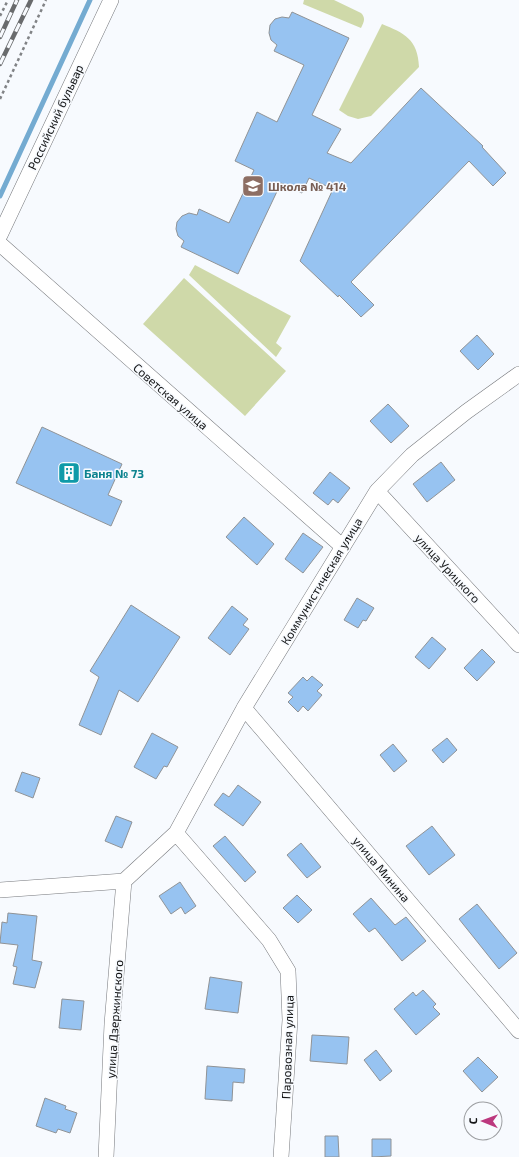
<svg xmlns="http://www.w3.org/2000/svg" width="519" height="1157" viewBox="0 0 519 1157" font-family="'Exo 2',sans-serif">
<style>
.grass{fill:#cfd9a9}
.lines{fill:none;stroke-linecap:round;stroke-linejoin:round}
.stream{stroke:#74abd1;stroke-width:5}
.building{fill:#97c3f1;stroke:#909396}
.minor-casing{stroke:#77797d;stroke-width:16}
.path{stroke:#818386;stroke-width:2.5;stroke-dasharray:3 3;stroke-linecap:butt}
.minor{stroke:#fff;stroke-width:15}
.rail-casing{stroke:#696b6d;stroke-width:4.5}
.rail{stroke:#f7fafe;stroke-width:3;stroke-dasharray:9;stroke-linecap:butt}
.labels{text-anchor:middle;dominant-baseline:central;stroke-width:3;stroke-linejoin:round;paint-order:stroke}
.street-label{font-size:12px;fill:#131415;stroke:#f7fafe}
.education-label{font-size:12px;font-weight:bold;fill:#785e54;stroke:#f7fafe;text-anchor:start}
.culture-label{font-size:12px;font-weight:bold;fill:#0d838f;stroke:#f7fafe;text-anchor:start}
</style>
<rect width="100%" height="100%" fill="#f7fafe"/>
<path class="grass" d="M304,0H334L361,13C366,18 364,22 361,28L303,4Z
M382,24C404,33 418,39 419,67L371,116L358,119L348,116L339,110Z
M195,265L291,316L276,343L282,348L276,357L189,275Z
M184,278L286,371L245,416L143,324Z"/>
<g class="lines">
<path class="stream" d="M0,196L90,0"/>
</g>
<path class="building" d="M292,12L349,38L312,115L341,129L327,153L351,163L421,88L483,146L482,147L506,173L493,186L469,161L351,282L374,305L361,317L339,295L338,297L300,261L333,189L309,178L302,193L281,183L238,274L181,247L184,241L178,236L176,229L177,222L182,216L189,213L197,215L199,209L229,223L254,170L235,161L257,112L277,122L304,65L274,51L277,45L271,40L269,33L270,25L275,19L282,17L289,18Z
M477,335L494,354L478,370L460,351Z
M388,404L409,426L391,443L370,421Z
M42,427L122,464L108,495L122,501L111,526L16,483Z
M441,462L455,480L427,502L413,484Z
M330,472L350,488L338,503L333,499L328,505L313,493Z
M244,517L274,544L257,565L226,537Z
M303,533L323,547L303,573L285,559Z
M357,598L374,608L366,621L363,620L358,628L344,620Z
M131,605L180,637L138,702L119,690L101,735L79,725L99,677L90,671Z
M232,606L248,619L243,625L249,629L230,655L208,638Z
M432,637L446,649L429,669L415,657Z
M482,649L495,662L477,681L464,668Z
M312,676L323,685L317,691L322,695L308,711L303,706L298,712L288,702L293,697L288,693L303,677L307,681Z
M152,733L178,747L167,767L164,766L156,779L134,767Z
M447,738L457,750L443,763L432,750Z
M393,744L407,761L394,772L380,755Z
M22,772L40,778L33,798L15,791Z
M238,785L261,802L243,826L214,805L223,793L229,797Z
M116,816L132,822L122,848L105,841Z
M432,826L455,855L429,875L406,846Z
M225,836L256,872L245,882L213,846Z
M301,843L321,867L307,878L287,855Z
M180,882L196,906L185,914L181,907L171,914L159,896Z
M297,895L312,910L298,923L283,908Z
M371,898L395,925L406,917L426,941L402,961L375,928L369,932L353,914Z
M477,904L517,953L499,969L459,919Z
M8,913L37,916L32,960L42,962L35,988L13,984L17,967L13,966L18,945L0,943L2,922L7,923Z
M210,977L242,982L238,1013L205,1009Z
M423,990L436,1004L433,1007L440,1014L416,1035L394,1009L413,992L416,996Z
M62,999L84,1001L81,1030L59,1028Z
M312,1035L349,1037L347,1064L310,1061Z
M376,1050L392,1071L380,1081L364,1060Z
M478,1057L498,1077L482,1092L463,1071Z
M207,1066L245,1069L244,1083L233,1082L232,1101L205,1099Z
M45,1098L66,1106L65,1109L77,1113L70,1133L58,1129L56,1133L36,1126Z
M325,1136H338L339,1157H325Z
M372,1139H391V1156L372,1157Z"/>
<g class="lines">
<g class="minor-casing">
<path id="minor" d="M0,235L111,0
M0,244L343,547
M377,491L519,645
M244,708L519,1031
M176,833L269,940L288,971L290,1020L281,1157
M0,890L124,881L176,833L244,708L377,491L412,455L466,412L519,374
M106,1157L112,1024L124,881"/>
</g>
<path class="path" d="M0,16L8,0
M0,99L46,0"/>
<use href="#minor" class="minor"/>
<g class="rail-casing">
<path id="rail" d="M0,37L17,0
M0,64L31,0"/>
</g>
<use href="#rail" class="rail"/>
</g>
<defs>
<g id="school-square" transform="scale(1.15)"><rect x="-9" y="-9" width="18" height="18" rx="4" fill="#8d6e63" stroke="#f7fafe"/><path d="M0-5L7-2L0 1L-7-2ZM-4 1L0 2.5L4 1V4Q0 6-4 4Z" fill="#fff"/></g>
<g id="building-square" transform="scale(1.15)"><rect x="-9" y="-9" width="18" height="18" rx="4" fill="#0f9aa8" stroke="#f7fafe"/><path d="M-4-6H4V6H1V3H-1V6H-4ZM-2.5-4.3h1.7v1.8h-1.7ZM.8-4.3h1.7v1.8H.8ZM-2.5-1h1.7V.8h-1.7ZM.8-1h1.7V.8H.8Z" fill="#fff"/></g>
</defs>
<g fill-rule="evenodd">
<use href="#school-square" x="253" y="186"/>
<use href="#building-square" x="69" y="473"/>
</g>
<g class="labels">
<g class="street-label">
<text transform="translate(55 117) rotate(-65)">Российский бульвар</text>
<text transform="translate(171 396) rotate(41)">Советская улица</text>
<text transform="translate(448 568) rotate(47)">улица Урицкого</text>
<text transform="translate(321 581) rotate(-59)">Коммунистическая улица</text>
<text transform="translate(382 869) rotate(50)">улица Минина</text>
<text transform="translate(114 1019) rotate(-86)">улица Дзержинского</text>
<text transform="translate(287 1047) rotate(-88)">Паровозная улица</text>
</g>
<g class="education-label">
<text x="268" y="186">Школа № 414</text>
</g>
<g class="culture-label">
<text x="84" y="473">Баня № 73</text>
</g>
</g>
<g transform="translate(483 1121) rotate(271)"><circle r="19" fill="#f7fafe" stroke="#9c9ea1"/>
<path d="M0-3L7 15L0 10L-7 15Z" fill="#bc387e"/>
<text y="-6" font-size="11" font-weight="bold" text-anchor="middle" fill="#131415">С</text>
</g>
</svg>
